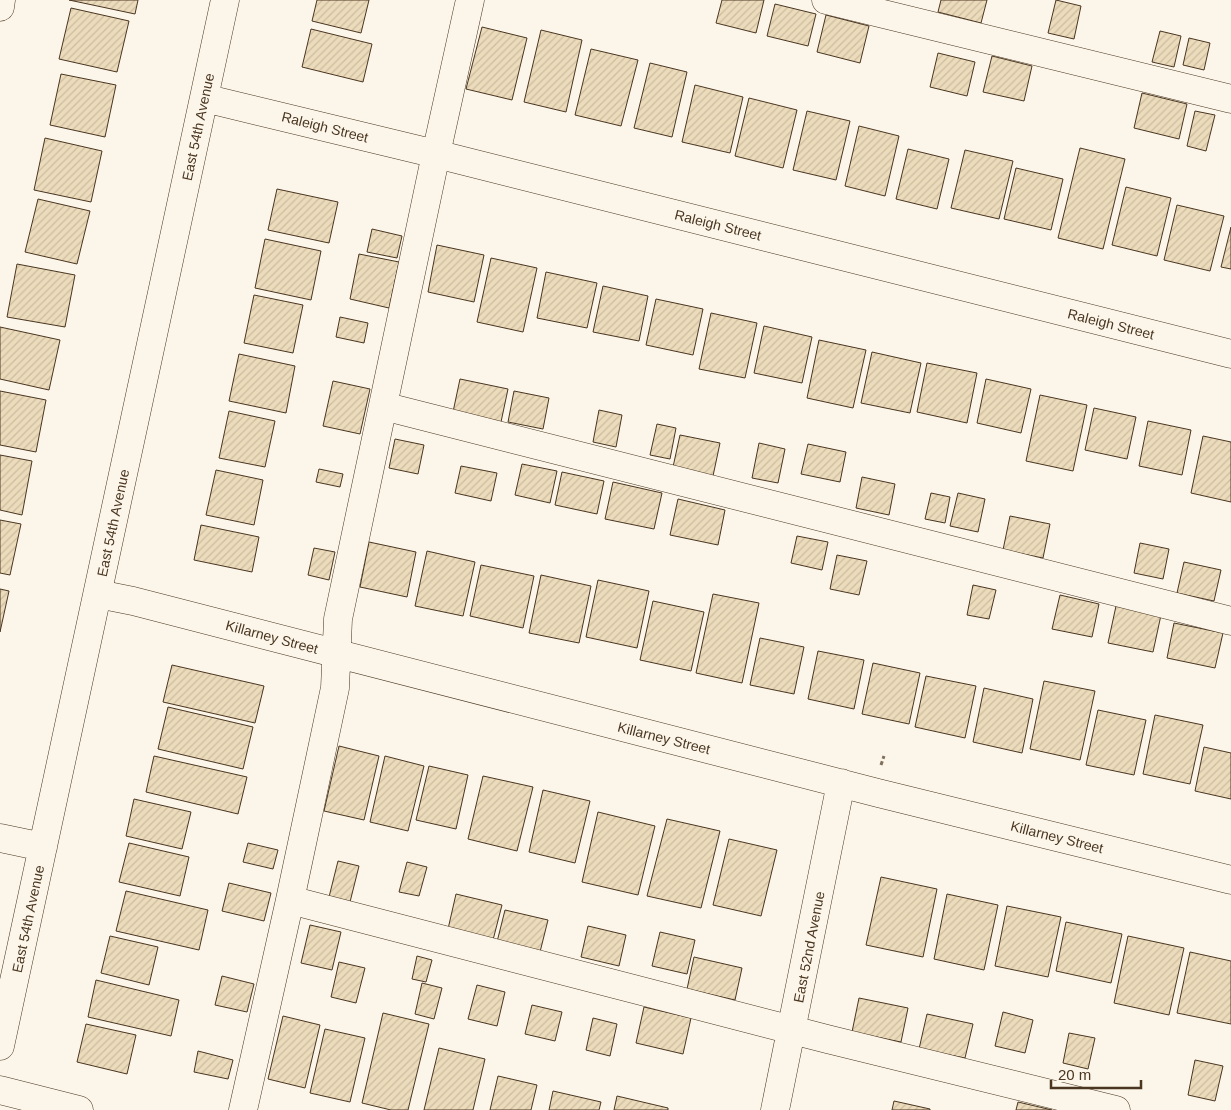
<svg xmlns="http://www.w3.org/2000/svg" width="1231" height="1110" viewBox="0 0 1231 1110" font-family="Helvetica,sans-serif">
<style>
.building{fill:url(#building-hatch);stroke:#4a3520}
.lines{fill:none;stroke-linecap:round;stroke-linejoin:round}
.minor-casing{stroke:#4a3520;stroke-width:29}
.path{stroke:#7f6f5c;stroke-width:3;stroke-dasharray:4 2.5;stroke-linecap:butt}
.minor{stroke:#fbf6e9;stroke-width:28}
.labels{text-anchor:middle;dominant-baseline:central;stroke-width:4;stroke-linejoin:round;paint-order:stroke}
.street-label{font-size:14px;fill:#4a3520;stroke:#fbf6e9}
</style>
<defs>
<pattern id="building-hatch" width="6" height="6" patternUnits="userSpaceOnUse" patternTransform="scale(1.25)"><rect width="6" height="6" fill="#ecdcbc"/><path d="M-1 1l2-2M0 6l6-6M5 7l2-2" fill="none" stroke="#ccbda1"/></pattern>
</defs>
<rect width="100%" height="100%" fill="#fbf6e9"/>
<path class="building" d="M69,0H138L135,14Z
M317,0H369L361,33L312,21Z
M722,0H764L756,33L716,23Z
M941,0H987L981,23L938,12Z
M1056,0L1081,6L1074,39L1048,33Z
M775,4L816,14L808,46L767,36Z
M71,8L129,21L117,72L59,59Z
M826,15L869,26L860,63L817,52Z
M482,27L527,38L512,100L466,89Z
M311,29L372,44L363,82L302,67Z
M541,30L582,40L566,112L524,102Z
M1160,31L1181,36L1174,67L1152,62Z
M1189,38L1210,43L1204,70L1183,65Z
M591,49L638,60L621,126L575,115Z
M938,53L975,62L967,96L930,87Z
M992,56L1032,66L1024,101L983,92Z
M650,63L687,72L672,137L634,128Z
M61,74L116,85L105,137L50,125Z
M695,85L743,97L730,153L682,142Z
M1142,93L1187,104L1179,139L1134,128Z
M749,98L797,110L783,168L735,156Z
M807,111L850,121L836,180L793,170Z
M1195,111L1215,115L1206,151L1187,146Z
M859,126L899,136L885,196L845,186Z
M45,138L102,151L91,202L34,190Z
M1080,148L1125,159L1103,249L1058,238Z
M908,149L949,159L937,209L896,199Z
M965,150L1013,161L999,219L951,208Z
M1016,168L1063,179L1051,230L1004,219Z
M1126,187L1171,198L1157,256L1112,245Z
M277,189L338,202L329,243L268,230Z
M38,199L90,211L77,264L25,252Z
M1177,205L1224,216L1210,271L1164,260Z
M1231,227V269L1221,267Z
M372,229L402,236L397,258L367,252Z
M265,239L321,251L311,300L255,288Z
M437,245L484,255L474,302L428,292Z
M359,254L399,262L389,308L350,299Z
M491,258L537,268L523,332L477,322Z
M17,264L75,275L65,327L7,317Z
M546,272L597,283L587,328L537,318Z
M603,286L648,296L639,341L593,332Z
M254,295L303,305L293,353L244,343Z
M656,299L703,309L693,355L646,345Z
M711,313L757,323L745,378L699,369Z
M340,317L368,323L364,343L336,337Z
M764,326L812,337L802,383L754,373Z
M0,327L60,340L49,390L0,379Z
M819,340L866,350L853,408L807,398Z
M872,352L921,363L910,413L861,403Z
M239,354L295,366L286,413L229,401Z
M927,363L977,373L967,423L917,412Z
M460,379L508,389L501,422L453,412Z
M986,379L1031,389L1021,433L977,423Z
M333,381L370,389L360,434L323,426Z
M0,391L46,400L36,452L0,445Z
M514,391L549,398L543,429L508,422Z
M1040,395L1087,405L1073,471L1026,461Z
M1094,408L1136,417L1127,459L1085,450Z
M599,410L622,415L616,447L593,442Z
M229,411L275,421L265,467L219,458Z
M1148,421L1191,430L1182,475L1139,466Z
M657,424L676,428L670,459L650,455Z
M680,435L720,443L713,476L673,467Z
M1203,436L1231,442V502L1191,493Z
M395,439L424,445L418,474L389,468Z
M759,443L785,449L778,483L752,478Z
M808,444L846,452L840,482L801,474Z
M0,455L32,461L22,515L0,510Z
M522,464L557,471L550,503L515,495Z
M461,466L497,473L491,501L455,493Z
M319,469L343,474L340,487L316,482Z
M216,470L263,480L254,525L206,515Z
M562,472L604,481L597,514L555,505Z
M862,477L895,484L889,515L856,508Z
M613,482L662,493L654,529L605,519Z
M931,493L950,497L945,523L925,519Z
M958,493L985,499L978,532L950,526Z
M678,499L725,510L718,545L670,535Z
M1010,516L1050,524L1043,558L1003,550Z
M0,520L21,524L10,575L0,573Z
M201,525L259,537L252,572L194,560Z
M797,536L828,542L822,570L791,563Z
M369,542L416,552L407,597L360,587Z
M1140,543L1169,549L1163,579L1134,573Z
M314,548L335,552L329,580L308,575Z
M427,551L475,562L463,616L415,606Z
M837,555L867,561L859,595L830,589Z
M1184,562L1221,570L1214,601L1177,593Z
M481,565L534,576L523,628L470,616Z
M541,575L591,586L579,643L529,633Z
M598,580L649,591L637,648L586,637Z
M973,585L996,590L989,619L967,615Z
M0,589L9,591L0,632Z
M713,594L759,603L742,683L696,673Z
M1060,595L1099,604L1092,637L1052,629Z
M653,601L704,612L691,671L640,660Z
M1116,606L1161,615L1153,652L1108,643Z
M1174,623L1223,633L1215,668L1167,658Z
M760,638L804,647L794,694L750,685Z
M818,651L864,660L854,709L808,699Z
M873,663L920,673L909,724L862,714Z
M172,665L264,686L255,723L163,702Z
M926,676L976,686L965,738L915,727Z
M1044,681L1095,691L1080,760L1030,749Z
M984,688L1033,699L1022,753L973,742Z
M168,707L253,727L243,769L158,749Z
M1098,710L1146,720L1134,775L1086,765Z
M1155,715L1203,725L1190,784L1143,774Z
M339,746L379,756L364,820L324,811Z
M1204,747L1231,753V799L1195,791Z
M154,756L247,777L238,814L146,792Z
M385,756L424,766L408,831L370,822Z
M429,766L468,775L456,829L416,820Z
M483,776L533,787L517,851L468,839Z
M543,790L590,801L575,863L529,852Z
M134,799L191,812L182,849L126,836Z
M598,812L655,826L638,895L582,882Z
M667,819L720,831L701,908L647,896Z
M729,839L777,850L761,916L713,905Z
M129,843L189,857L180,896L119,882Z
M248,843L278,850L273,869L243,862Z
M338,861L359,866L350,902L329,897Z
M407,862L427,867L419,896L399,892Z
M881,877L937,889L923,957L866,945Z
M229,883L271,893L264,921L222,911Z
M126,891L208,910L199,950L116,931Z
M456,894L502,905L493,940L448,929Z
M947,894L998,905L984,970L934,959Z
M1007,906L1061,917L1048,977L995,966Z
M505,910L548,920L540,952L497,942Z
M1066,922L1122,934L1111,983L1056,971Z
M310,925L341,932L332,970L301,963Z
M588,926L626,935L619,966L581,957Z
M660,932L695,940L687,974L652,966Z
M110,936L158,947L149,985L101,973Z
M1128,936L1184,948L1169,1015L1114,1003Z
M1190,952L1231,961V1024L1177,1013Z
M417,956L432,960L426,982L412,979Z
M694,957L742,968L735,1000L687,989Z
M339,962L365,968L356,1003L331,997Z
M222,976L254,984L247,1012L215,1005Z
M96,980L179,1000L171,1036L88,1017Z
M422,983L442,988L434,1019L415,1014Z
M477,985L505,992L497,1026L468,1019Z
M859,998L908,1008L901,1042L852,1032Z
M532,1005L562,1012L555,1041L525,1034Z
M644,1007L691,1018L683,1054L636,1043Z
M1003,1012L1033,1020L1025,1053L995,1046Z
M383,1013L429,1024L408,1110H391L362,1103Z
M927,1014L973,1024L965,1058L919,1049Z
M283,1016L320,1025L305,1088L268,1079Z
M593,1018L617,1024L610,1056L586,1050Z
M86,1024L136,1035L127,1074L77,1062Z
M325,1029L365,1038L350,1102L310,1093Z
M1069,1033L1095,1038L1088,1069L1063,1063Z
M439,1048L485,1059L473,1110H424Z
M198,1051L233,1060L228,1079L194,1072Z
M1195,1060L1223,1066L1215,1101L1188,1095Z
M498,1076L537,1085L531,1110H490Z
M553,1091L601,1102L599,1110H549Z
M617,1096L668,1108V1110H614Z
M894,1101L930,1109V1110H892Z
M1018,1102L1052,1110H1016Z"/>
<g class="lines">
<g class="minor-casing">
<path id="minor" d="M826,0L1231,99
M0,7L1,0
M204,98L436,154L1231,354
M383,406L1231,621
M98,594L133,601L878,793L1231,880
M0,838L43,847
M290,900L827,1039L1116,1110
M0,1046L225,0
M0,1090L79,1110
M243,1110L290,900L335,688L338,619L436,154L470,0
M775,1110L841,783"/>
</g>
<path class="path" d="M881,765L884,756"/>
<use href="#minor" class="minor"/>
</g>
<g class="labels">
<g class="street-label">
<text transform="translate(198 127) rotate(-78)">East 54th Avenue</text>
<text transform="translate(325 127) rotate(14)">Raleigh Street</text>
<text transform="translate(718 225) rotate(14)">Raleigh Street</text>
<text transform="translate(1111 324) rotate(14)">Raleigh Street</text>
<text transform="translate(113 523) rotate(-78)">East 54th Avenue</text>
<text transform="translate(272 637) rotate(15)">Killarney Street</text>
<text transform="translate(664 738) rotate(14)">Killarney Street</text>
<text transform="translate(1057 837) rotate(14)">Killarney Street</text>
<text transform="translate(28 919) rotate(-78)">East 54th Avenue</text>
<text transform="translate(809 947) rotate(-79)">East 52nd Avenue</text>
</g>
</g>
<path d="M1051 1080v8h90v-8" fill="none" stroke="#4a3520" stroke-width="2.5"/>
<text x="1058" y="1080" font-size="15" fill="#4a3520" stroke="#fbf6e9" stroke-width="4" paint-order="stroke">20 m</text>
</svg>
